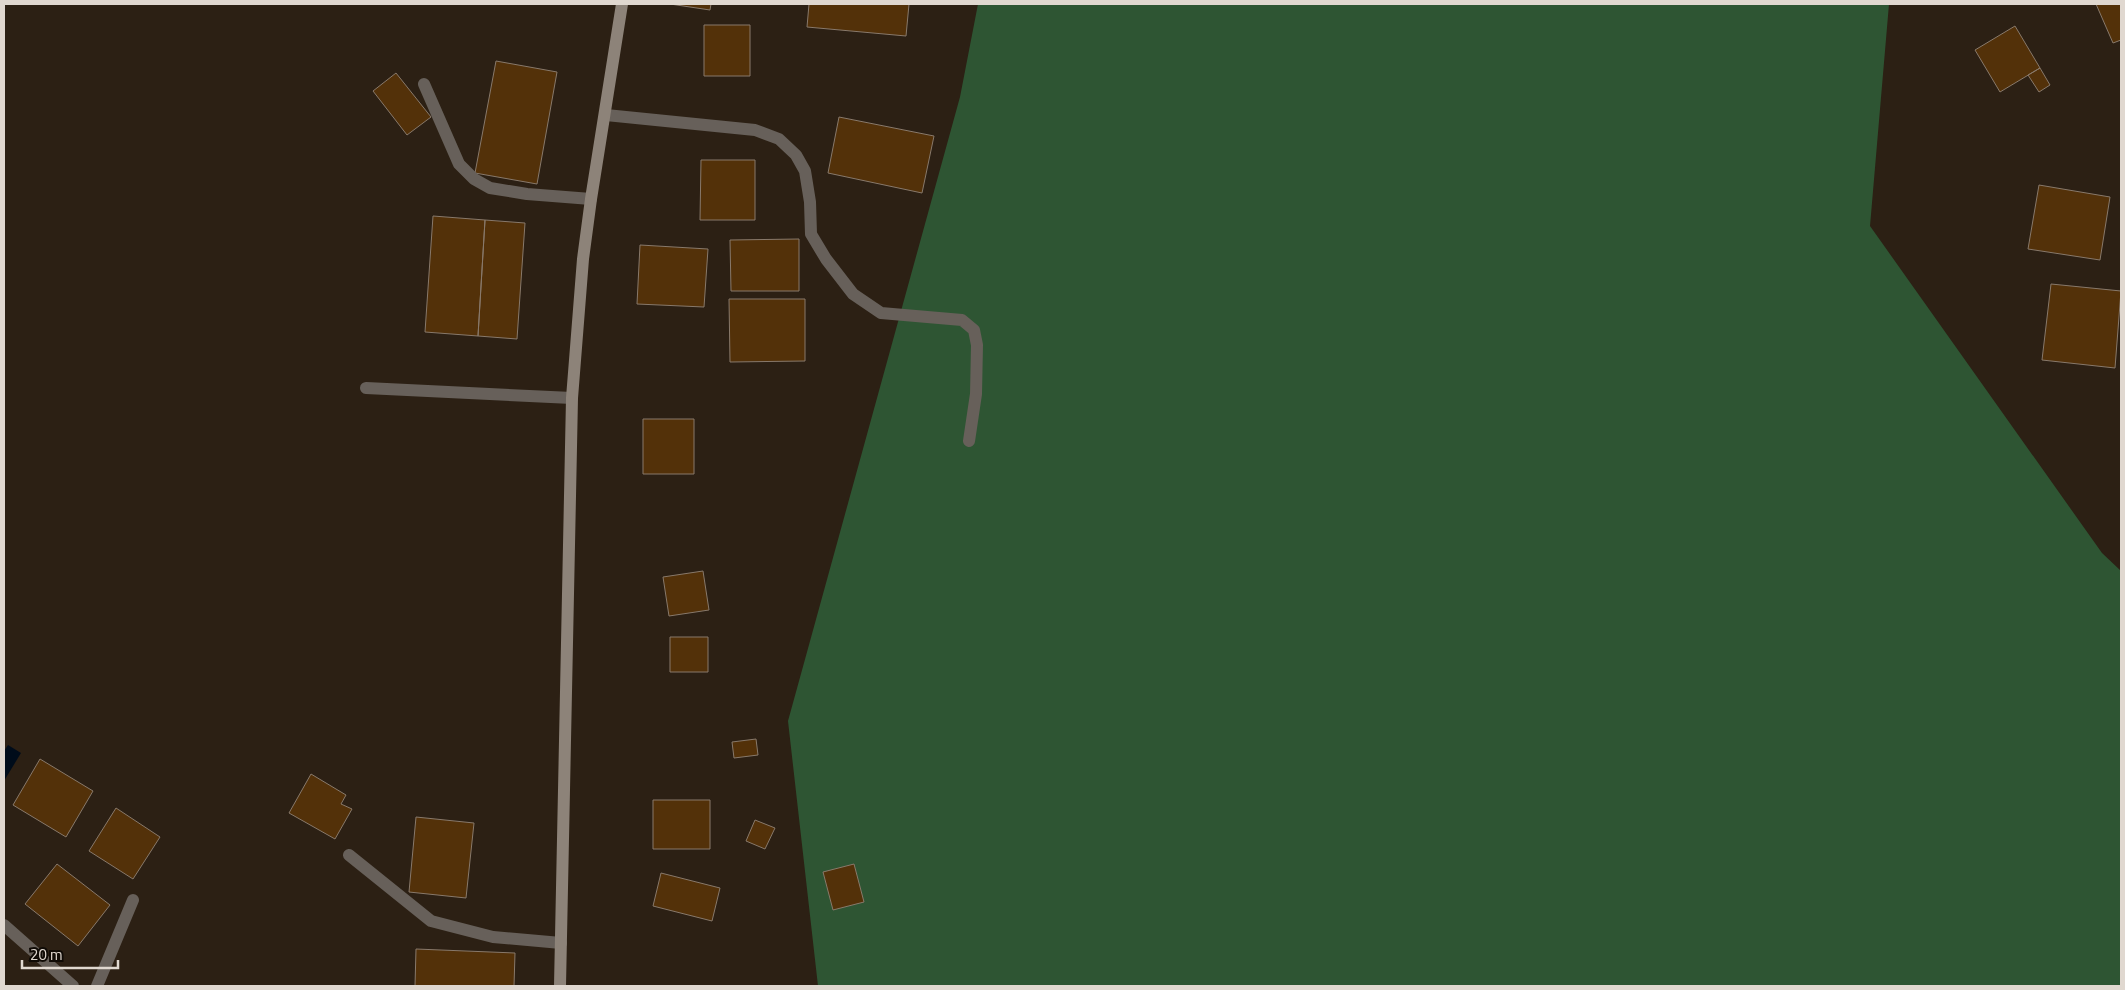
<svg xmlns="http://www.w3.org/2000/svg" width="2125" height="990" font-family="'Titillium Web',sans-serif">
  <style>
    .forest { fill: #2e5533 }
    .water { fill: #000c1a }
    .building { fill: #533109; stroke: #88796b }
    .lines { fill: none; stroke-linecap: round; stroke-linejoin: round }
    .service { stroke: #67605a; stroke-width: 12 }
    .minor { stroke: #67605a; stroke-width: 12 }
    .secondary { stroke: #8d8379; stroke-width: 12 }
  </style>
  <rect width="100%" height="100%" fill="#2c2014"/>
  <path class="forest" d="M978,4H1889L1870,226L2102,553L2121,571V986H818L788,721L960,97Z"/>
  <path class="water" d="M8,745L21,753L4,781V751Z"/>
  <path class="building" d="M670,4H711L710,10Z
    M809,4H909L906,36L807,27Z
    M2096,4H2121V40L2113,43Z
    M704,25H750V76H704Z
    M2015,26L2040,68L2000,92L1975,50Z
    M496,61L557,72L537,184L475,173Z
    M2040,68L2050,85L2039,92L2028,75Z
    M396,73L431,117L407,135L373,91Z
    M839,117L934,136L922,193L828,173Z
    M701,160H755V220H700Z
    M2039,185L2110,197L2100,260L2028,249Z
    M433,216L485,220L478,336L425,332Z
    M485,220L525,223L517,339L478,336Z
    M799,239V291H731L730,240Z
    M640,245L708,249L704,307L637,304Z
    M2051,284L2121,291L2115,368L2042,360Z
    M729,299H805V361L730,362Z
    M643,419H694V474H643Z
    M703,571L709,610L669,616L663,577Z
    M670,637H708V672H670Z
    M756,739L758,755L734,758L732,742Z
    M40,759L93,791L66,837L13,805Z
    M311,774L346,795L341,804L352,809L335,839L289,813Z
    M653,800H710V849H653Z
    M116,808L160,837L133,879L89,851Z
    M416,817L474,823L466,898L409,892Z
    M755,820L775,828L765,849L746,841Z
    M57,864L110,905L78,946L25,904Z
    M854,864L864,902L833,910L823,872Z
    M661,873L720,888L712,921L653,906Z
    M416,949L515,953L514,986H415Z"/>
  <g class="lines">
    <path class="service" d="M424,84L459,164L474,179L490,188L527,194L591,199
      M366,388L572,398"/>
    <path class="minor" d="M606,115L755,130L779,139L796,155L805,171L810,202L811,234L826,259L853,294L881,313L962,320L974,330L977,345L976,394L969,441
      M349,855L431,921L493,937L561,943
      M4,925L73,986
      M97,986L133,900"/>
    <path class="secondary" d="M560,986L572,398L583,259L591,199L622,4"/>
  </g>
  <rect width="2125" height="990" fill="none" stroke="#e0d8d0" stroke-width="10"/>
  <path d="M22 960v8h96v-8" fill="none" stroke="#e0d8d0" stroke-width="2.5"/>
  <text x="30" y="960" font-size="15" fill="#e0d8d0" stroke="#100b06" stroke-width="4" paint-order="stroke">20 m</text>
</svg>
